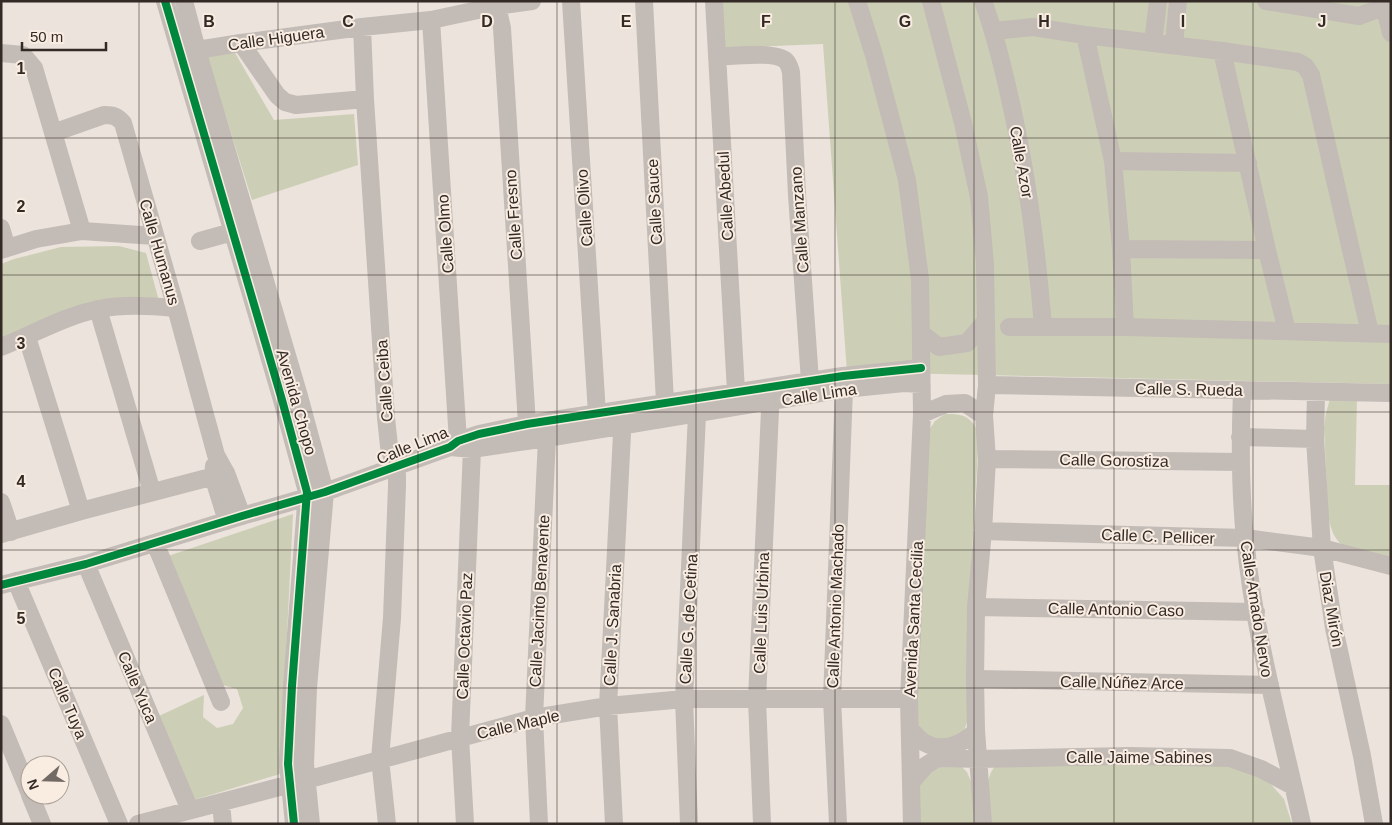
<svg xmlns="http://www.w3.org/2000/svg" width="1392" height="825" font-family="Helvetica,sans-serif">
  <style>
    .green { fill: #cccfb6 }
    .lines { fill: none; stroke-linecap: round; stroke-linejoin: round }
    .minor { stroke: #c3bbb6; stroke-width: 18 }
    .cycleway-casing { stroke: #f9ede2; stroke-width: 11 }
    .cycleway { stroke: #00873e; stroke-width: 8 }
    .grid { fill: none; stroke: #332925; stroke-width: 1; stroke-opacity: 0.55 }
    .labels { text-anchor: middle; stroke-width: 4; stroke-linejoin: round; paint-order: stroke }
    .street-label { font-size: 16px; fill: #332925; stroke: #f9ede2 }
    .grid-label { font-size: 16px; text-anchor: middle; font-weight: bold; fill: #332925; stroke: #f9ede2; stroke-width: 4; stroke-linejoin: round; paint-order: stroke }
  </style>
  <rect width="100%" height="100%" fill="#ebe3dc"/>
  <path class="green" d="M721,1H1391V384L847,372L823,44L725,48Z
    M235,53L274,120L354,114L358,165L252,200L207,57Z
    M119,246L146,253L159,301L1,341V264L14,259L61,247Z
    M1357,398L1355,485H1391V558L1342,545C1332,537 1330,525 1328,513L1324,428L1326,413L1330,399Z
    M945,414C964,414 971,416 979,434L969,603V716L964,731L950,740L935,743L922,734L917,722L916,640L929,430L935,421Z
    M293,514L280,774L194,800L159,716L204,695L203,717L217,728L233,724L243,708L237,689L223,685L168,556Z
    M1007,759L1231,765L1268,781L1284,799L1292,824H991C989,806 982,780 996,765C999,763 1004,761 1007,759Z
    M958,763L967,772L972,784L975,824H920L917,792L924,771Z"/>
  <g class="lines">
    <path class="minor" d="M165,1L282,400L307,492L292,686L288,764L294,824
      M184,1L197,50L299,396L325,492L308,688L305,764L311,824
      M494,1L497,6L502,28L527,424
      M571,1L597,414
      M644,1L665,402
      M714,1L736,391
      M857,1L874,55L907,180L920,279L922,414L909,699L912,824
      M931,1L963,123L979,197L985,264L987,385L984,416L987,459L983,531L976,607L975,679L976,731L983,824
      M983,1C996,36 1004,71 1012,108C1028,180 1037,253 1043,326
      M1266,1L1359,16L1381,8L1391,9
      M1385,9L1391,33
      M431,20L458,441L460,448
      M362,27L365,99L386,418L389,446L397,475V486L392,618L380,759L387,824
      M994,31L1033,27L1085,35L1222,51L1298,62L1305,66L1311,75L1370,333
      M1085,35L1113,161L1121,249L1125,327
      M241,43L277,95L285,102L296,105L365,99
      M1153,43L1158,1
      M1174,45L1178,1
      M197,50L241,43L362,27L431,20L497,6L532,1
      M1222,51L1267,250L1287,331
      M1,53L23,55L34,68L82,231
      M717,57C731,56 777,51 786,61C789,64 790,69 791,72L797,195L810,381
      M53,133L104,115C113,115 117,116 123,123L176,308L216,455L226,473L242,516
      M1113,161L1248,163
      M1,228L7,248
      M200,241L243,229
      M1121,249L1267,250
      M1,250L36,239L82,231L155,236
      M98,309L152,492
      M1009,327H1125L1391,334
      M921,333L939,347L967,343L986,321
      M27,337L81,511
      M1,347C34,334 64,316 99,309C124,304 151,306 176,308
      M987,385L1391,393
      M1242,390C1240,440 1240,489 1245,538C1254,635 1281,729 1302,824
      M1316,392L1315,439L1322,548L1334,628L1362,756L1374,824
      M922,414L946,404L965,403L984,416
      M1240,437L1315,439
      M451,447L472,449L547,438L844,389L904,383L921,384
      M987,459L1241,462
      M214,466L213,476L227,521
      M1,502L11,532
      M983,531L1245,538L1322,548L1391,566
      M1,534L81,511L226,473
      M155,543L221,702
      M86,564L190,810
      M16,581L119,824
      M1,585L86,564L242,516L325,492L450,447L458,441L479,434L527,424L810,381L843,376L921,368
      M976,607L1256,612
      M975,679L1270,685
      M1,724L30,794
      M910,729C915,734 919,740 925,743C943,753 963,744 976,731
      M912,781L925,766L936,759L944,758L978,759L1129,756L1230,758L1261,769L1293,786
      M30,795L42,824
      M221,803L223,824
      M138,824L306,780L534,718L608,706L684,699H909
      M465,824L460,737L472,449
      M539,824L534,718L547,438
      M614,824L608,706L622,434L621,415
      M689,824L684,699L697,414
      M762,824L757,699L770,410L769,402
      M838,824L832,699L844,389"/>
    <g class="cycleway-casing">
      <path id="cycleway" d="M165,1L282,400L307,492L292,686L288,764L294,824
        M1,585L86,564L242,516L325,492L450,447L458,441L479,434L527,424L810,381L843,376L921,368"/>
    </g>
    <use href="#cycleway" class="cycleway"/>
  </g>
  <path class="grid" d="M139,1V824M278,1V824M418,1V824M557,1V824M696,1V824M835,1V824M974,1V824M1114,1V824M1253,1V824M1,138H1391M1,275H1391M1,412H1391M1,550H1391M1,688H1391"/>
  <g class="labels">
    <g class="street-label">
      <text transform="translate(276 38) rotate(-8)" y="6">Calle Higuera</text>
      <text transform="translate(1022 162) rotate(80)" y="6">Calle Azor</text>
      <text transform="translate(725 196) rotate(-93)" y="6">Calle Abedul</text>
      <text transform="translate(654 202) rotate(-93)" y="6">Calle Sauce</text>
      <text transform="translate(584 208) rotate(-94)" y="6">Calle Olivo</text>
      <text transform="translate(513 215) rotate(-94)" y="6">Calle Fresno</text>
      <text transform="translate(799 220) rotate(-94)" y="6">Calle Manzano</text>
      <text transform="translate(445 234) rotate(-94)" y="6">Calle Olmo</text>
      <text transform="translate(160 252) rotate(74)" y="6">Calle Humanus</text>
      <text transform="translate(384 381) rotate(-94)" y="6">Calle Ceiba</text>
      <text transform="translate(1189 389) rotate(1)" y="6">Calle S. Rueda</text>
      <text transform="translate(819 394) rotate(-9)" y="6">Calle Lima</text>
      <text transform="translate(297 402) rotate(74)" y="6">Avenida Chopo</text>
      <text transform="translate(412 445) rotate(-22)" y="6">Calle Lima</text>
      <text transform="translate(1114 460) rotate(1)" y="6">Calle Gorostiza</text>
      <text transform="translate(1158 536) rotate(2)" y="6">Calle C. Pellicer</text>
      <text transform="translate(539 601) rotate(-87)" y="6">Calle Jacinto Benavente</text>
      <text transform="translate(835 606) rotate(-88)" y="6">Calle Antonio Machado</text>
      <text transform="translate(1116 609) rotate(1)" y="6">Calle Antonio Caso</text>
      <text transform="translate(1257 609) rotate(81)" y="6">Calle Amado Nervo</text>
      <text transform="translate(1332 609) rotate(80)" y="6">Diaz Mirón</text>
      <text transform="translate(761 613) rotate(-88)" y="6">Calle Luis Urbina</text>
      <text transform="translate(688 619) rotate(-87)" y="6">Calle G. de Cetina</text>
      <text transform="translate(913 619) rotate(-87)" y="6">Avenida Santa Cecilia</text>
      <text transform="translate(612 625) rotate(-87)" y="6">Calle J. Sanabria</text>
      <text transform="translate(464 636) rotate(-88)" y="6">Calle Octavio Paz</text>
      <text transform="translate(1122 682) rotate(1)" y="6">Calle Núñez Arce</text>
      <text transform="translate(138 687) rotate(67)" y="6">Calle Yuca</text>
      <text transform="translate(68 703) rotate(67)" y="6">Calle Tuya</text>
      <text transform="translate(518 724) rotate(-13)" y="6">Calle Maple</text>
      <text x="1139" y="763">Calle Jaime Sabines</text>
    </g>
  </g>
  <g class="grid-label">
    <text x="209" y="27">B</text>
    <text x="348" y="27">C</text>
    <text x="487" y="27">D</text>
    <text x="626" y="27">E</text>
    <text x="766" y="27">F</text>
    <text x="905" y="27">G</text>
    <text x="1044" y="27">H</text>
    <text x="1183" y="27">I</text>
    <text x="1322" y="27">J</text>
    <text x="21" y="74">1</text>
    <text x="21" y="212">2</text>
    <text x="21" y="349">3</text>
    <text x="21" y="487">4</text>
    <text x="21" y="624">5</text>
  </g>
  <rect width="1392" height="825" fill="none" stroke="#332925" stroke-width="5"/>
  <g transform="translate(45 780) rotate(250)"><circle r="24" fill="#f9ede2" stroke="#aa9f96"/>
  <path d="M0-4L9 19L0 12L-9 19Z" fill="#736a65"/>
  <text y="-8" font-size="14" font-weight="bold" text-anchor="middle" fill="#332925">N</text>
  </g>
  <path d="M22 42v8h84v-8" fill="none" stroke="#332925" stroke-width="2.5"/>
  <text x="30" y="42" font-size="15" fill="#332925" stroke="#f9ede2" stroke-width="4" paint-order="stroke">50 m</text>
</svg>
